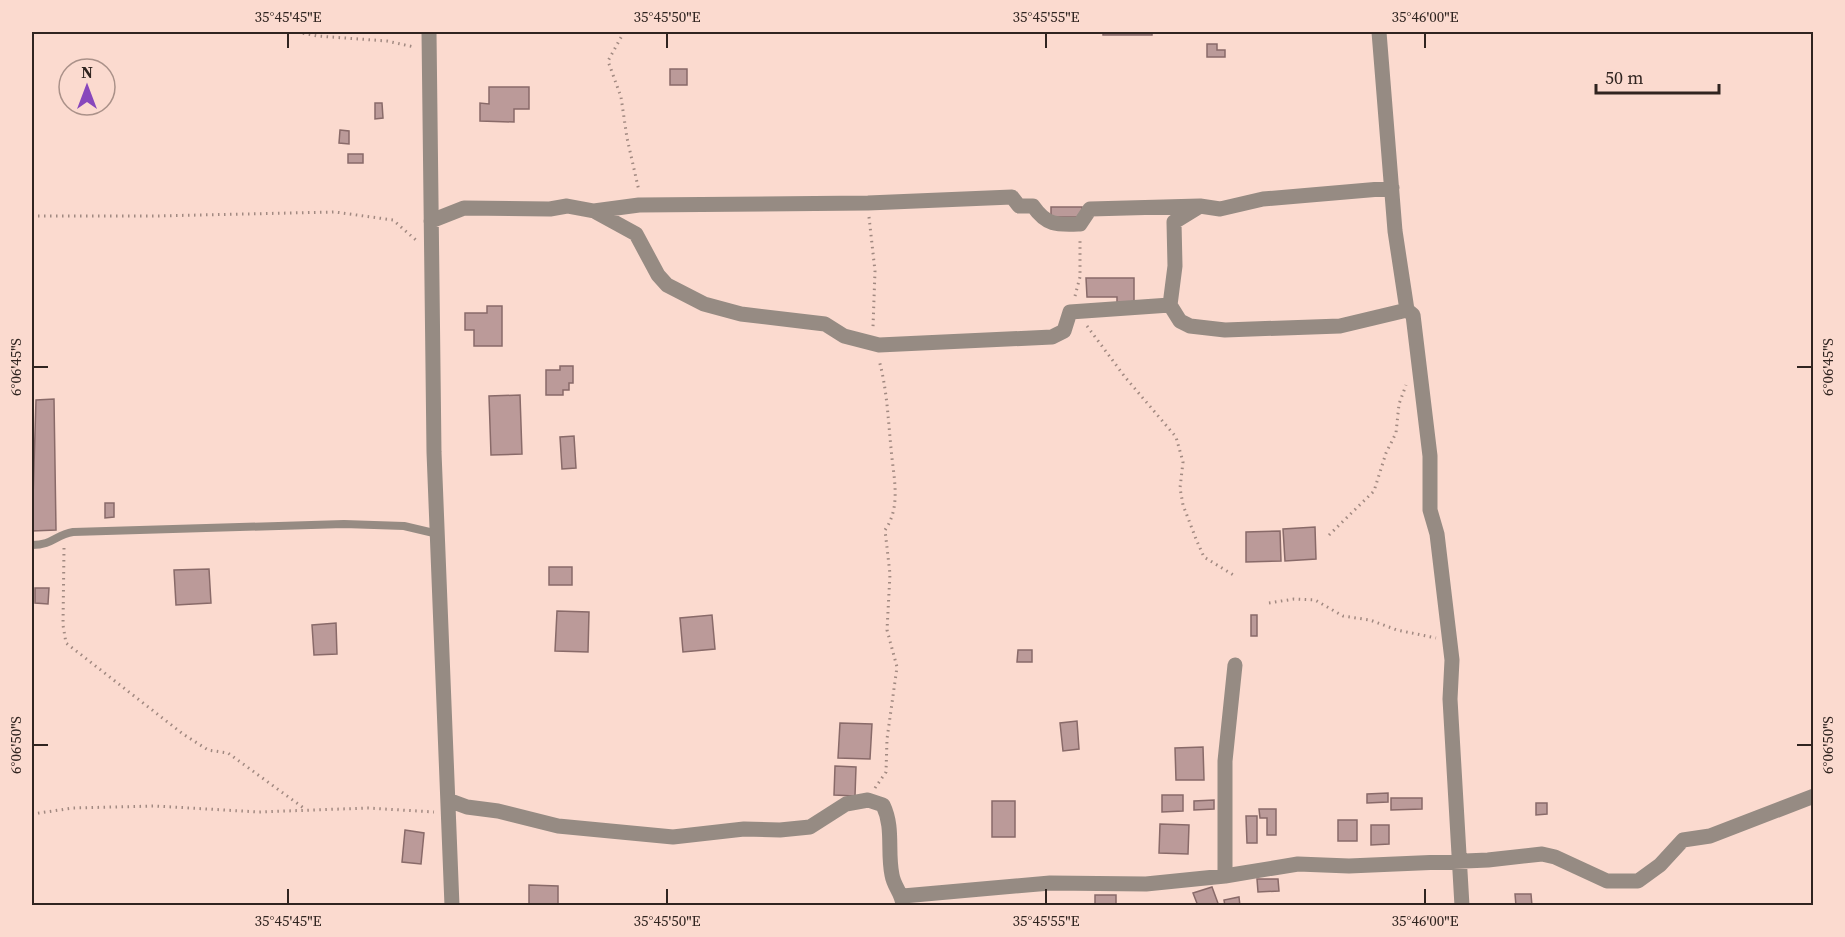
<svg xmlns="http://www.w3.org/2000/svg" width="1845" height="937" font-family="'Source Serif 4',serif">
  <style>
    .building { fill: #bb9a99; stroke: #896a69; stroke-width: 1.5 }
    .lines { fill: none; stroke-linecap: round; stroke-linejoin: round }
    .path { stroke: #a18981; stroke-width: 3; stroke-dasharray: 1.5 4.5; stroke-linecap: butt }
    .service { stroke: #968b83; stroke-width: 8 }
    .minor { stroke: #968b83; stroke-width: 15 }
    .ticks { fill: none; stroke: #302420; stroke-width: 2 }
    .neatline { fill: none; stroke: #302420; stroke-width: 2 }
    .ticks-label { font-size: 15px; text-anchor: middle; fill: #302420 }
  </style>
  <rect width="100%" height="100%" fill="#fbdacf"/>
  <path class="building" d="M1103,32H1152V35H1103Z
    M1207,44H1217V50H1225V57H1207Z
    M670,69H687V85H670Z
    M489,87H529V109H514V122L480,121V103L489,104Z
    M375,103H382L383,118L375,119Z
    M340,130L349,131V144L339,143Z
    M348,154H363V163H348Z
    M1051,207H1082V217H1051Z
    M1086,278H1134V302H1117V297H1087Z
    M487,306H502V346H474V330H465V313H487Z
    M560,366H573V383H569V390H563V395H546V370H560Z
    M520,395L522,454L491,455L489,396Z
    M54,399L56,530L32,531L36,400Z
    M574,436L576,468L562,469L560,437Z
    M105,503H114V517L105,518Z
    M1315,527L1316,559L1285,561L1283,529Z
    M1280,531L1281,561L1246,562V532Z
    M549,567H572V585H549Z
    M209,569L211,603L176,605L174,570Z
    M35,588H49L48,604L35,603Z
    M557,611L589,612L588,652L555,651Z
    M712,615L715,649L683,652L680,618Z
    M1251,615H1257V636H1251Z
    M336,623L337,654L314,655L312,625Z
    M1018,650H1032V662H1017Z
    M1077,721L1079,749L1063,751L1060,723Z
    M840,723L872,724L870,759L838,758Z
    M1203,747L1204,780H1176L1175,748Z
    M835,766L856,767L855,796L834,795Z
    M1388,793V802L1367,803V794Z
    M1162,795H1183V811L1162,812Z
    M1391,798H1422V809L1391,810Z
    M1214,800V809L1194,810V801Z
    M992,801H1015V837H992Z
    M1536,803H1547V814L1536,815Z
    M1259,809H1276V835H1267V818H1260Z
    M1246,816H1257V843H1247Z
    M1338,820H1357V841H1338Z
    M1160,824L1189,825L1188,854L1159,853Z
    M1371,825H1389V844L1371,845Z
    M405,830L424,833L421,864L402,862Z
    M1257,879H1278L1279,891L1258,892Z
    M529,885L558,886V906H529Z
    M1212,887L1219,906H1198L1193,893Z
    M1515,894H1531L1532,906H1516Z
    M1095,895H1116V906H1095Z
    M1239,897L1240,906H1225L1224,900Z"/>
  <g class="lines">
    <path class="path" d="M297,32L317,36L387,41L414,47
      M624,32L608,61L621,97L627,138L639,191
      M32,216H155L335,212L393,220L417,241
      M869,217L875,271L873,327
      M1075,296L1080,277V238
      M1087,326L1125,377L1176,437L1183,462L1180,488L1183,505L1196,539L1204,557L1235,576
      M1329,535L1374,491L1386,453L1396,433L1399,404L1406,385
      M64,548L63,625L66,643L183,734L208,750L228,753L305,809
      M1269,603L1294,599L1315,600L1343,616L1370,620L1397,630L1436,638
      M875,788L886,772L887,739L897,667L887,630L890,574L885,530C902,506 893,475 891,448C888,418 887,389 879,360
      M32,814L73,808L155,806L259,812L368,808L434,812"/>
    <path class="service" d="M32,545C53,545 55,535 73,532L344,524L404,526L438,534"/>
    <path class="minor" d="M429,32L434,452L452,906
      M1379,32L1395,231L1407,310L1413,315L1430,456V510L1437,534L1452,660L1450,699L1462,906
      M594,211L636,234L658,275L667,285L704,304L741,314L825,324L844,336L879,345L1052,337L1064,331L1070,312L1170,305L1180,321L1190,326L1225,330L1340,326L1407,310
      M431,221L464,208L550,209L567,206L594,211L639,205L868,203L1012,197L1019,206H1033C1047,226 1057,225 1080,224L1090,209L1200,206
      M1170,305L1175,266L1174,222L1200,206L1220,209L1263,199L1392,188
      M448,800L467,807L498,811L558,826L673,837L744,829L780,830L810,827L846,804L868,800L883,805C894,828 887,851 892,875C894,887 902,893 903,905
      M1225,876V761L1235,665
      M903,896L1050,883L1146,884L1225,876L1298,864L1349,866L1488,860L1542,854L1555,857L1607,881H1638L1660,865L1683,840L1710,836L1814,796"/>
  </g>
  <path class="ticks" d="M288,33V48M667,33V48M1046,33V48M1425,33V48M33,367H48M1797,367H1812M33,745H48M1797,745H1812M288,889V904M667,889V904M1046,889V904M1425,889V904"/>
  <rect width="1845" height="937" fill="none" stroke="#fbdacf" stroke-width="66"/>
  <g transform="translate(87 87)"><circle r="28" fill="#fbdacf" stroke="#aa9189" stroke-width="1.5"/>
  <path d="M0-4.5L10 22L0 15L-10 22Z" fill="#8747bc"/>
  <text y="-9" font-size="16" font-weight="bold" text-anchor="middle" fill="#302420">N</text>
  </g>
  <path d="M1596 84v9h123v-9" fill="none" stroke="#302420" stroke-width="3"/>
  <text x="1605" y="84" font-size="18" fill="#302420" stroke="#fbdacf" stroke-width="4.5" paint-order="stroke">50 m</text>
  <rect x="33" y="33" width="1779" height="871" class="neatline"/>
  <g class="ticks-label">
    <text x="288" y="22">35°45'45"E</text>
    <text x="667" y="22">35°45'50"E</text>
    <text x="1046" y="22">35°45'55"E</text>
    <text x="1425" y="22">35°46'00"E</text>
    <text transform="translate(16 367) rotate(-90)" y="5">6°06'45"S</text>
    <text transform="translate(1828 367) rotate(-90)" y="5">6°06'45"S</text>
    <text transform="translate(16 745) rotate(-90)" y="5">6°06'50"S</text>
    <text transform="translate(1828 745) rotate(-90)" y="5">6°06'50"S</text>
    <text x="288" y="926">35°45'45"E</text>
    <text x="667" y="926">35°45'50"E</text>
    <text x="1046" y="926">35°45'55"E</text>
    <text x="1425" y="926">35°46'00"E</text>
  </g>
</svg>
